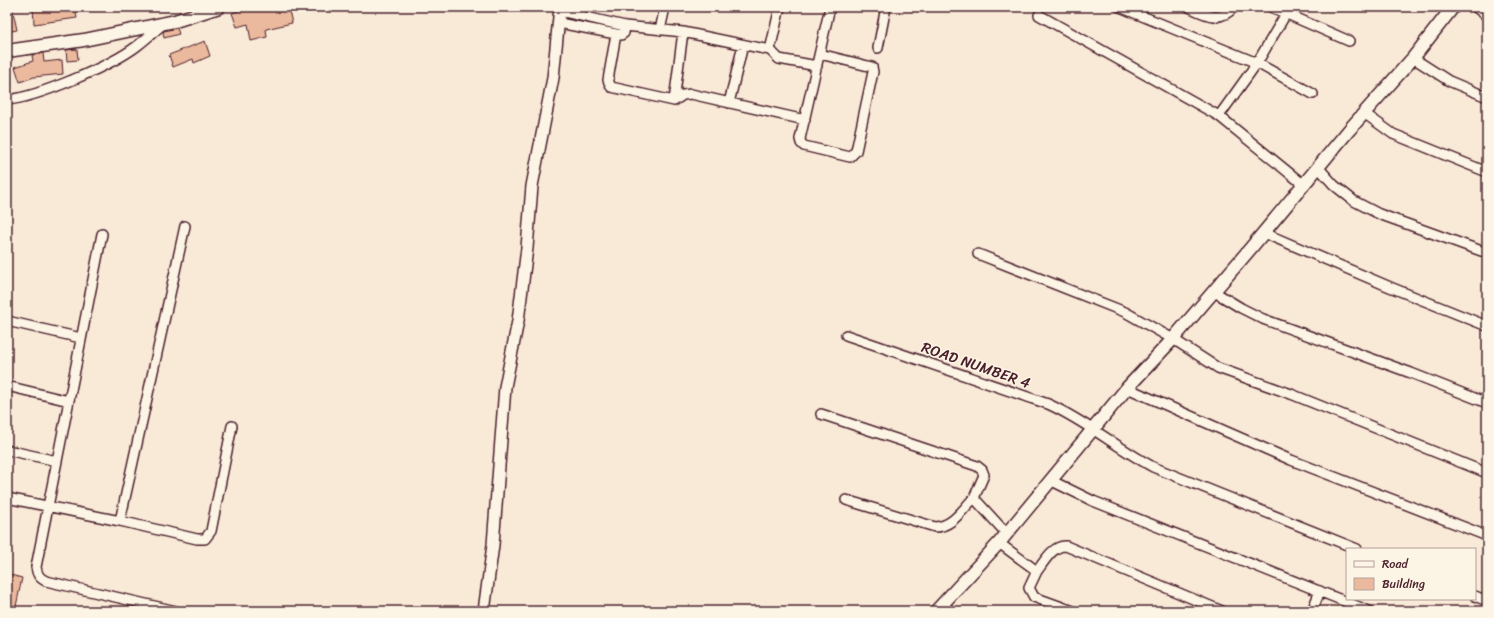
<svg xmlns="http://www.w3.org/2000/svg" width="1494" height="618" font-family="Sriracha,sans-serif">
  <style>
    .building { fill: #ebb99d; stroke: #4a1f2b }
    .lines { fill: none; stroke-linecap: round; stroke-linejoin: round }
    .minor-casing { stroke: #4a1f2b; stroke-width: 12 }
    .tertiary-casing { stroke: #4a1f2b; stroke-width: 14 }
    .secondary-casing { stroke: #4a1f2b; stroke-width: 15 }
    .minor { stroke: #fcf5e5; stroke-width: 9 }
    .tertiary { stroke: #fcf5e5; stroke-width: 11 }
    .secondary { stroke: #fcf5e5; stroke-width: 12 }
    .labels { text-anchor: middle; stroke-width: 3; stroke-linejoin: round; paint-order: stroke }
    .street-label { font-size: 15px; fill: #4a1f2b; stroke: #fcf5e5 }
  </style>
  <rect width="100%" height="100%" fill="#f9e9d7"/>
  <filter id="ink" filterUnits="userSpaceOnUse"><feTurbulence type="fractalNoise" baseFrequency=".025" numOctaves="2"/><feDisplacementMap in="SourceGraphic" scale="8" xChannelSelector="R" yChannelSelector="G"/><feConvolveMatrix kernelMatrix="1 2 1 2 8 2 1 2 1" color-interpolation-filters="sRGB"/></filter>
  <g filter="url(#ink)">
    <path class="building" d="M7,7H12L17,30L7,32Z
      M33,7H75L77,18L34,24Z
      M244,7H288L292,23L266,29L267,37L251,41L248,24L237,27L232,13L244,9Z
      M177,28L179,34L164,38L163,32L164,31Z
      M205,41L210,56L194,63L193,59L173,67L169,55Z
      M77,49L78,60L67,61L66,50Z
      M43,53L44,62L62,60L63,74L34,77L20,82L15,67L33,61L32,55Z
      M7,574L22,578L15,611H7Z"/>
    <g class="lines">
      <g class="minor-casing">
        <path id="minor" d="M1120,7L1257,63L1313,94
          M1189,7C1206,15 1220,23 1234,7
          M1271,7L1349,41
          M1475,7L1487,16
          M1039,15L1219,116L1304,185
          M559,23L621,35L624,33L625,26L560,11
          M625,26L683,32L770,50L779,59L817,66
          M660,30L665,7
          M616,34L608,80L611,87L674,101L683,95L691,94L805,120
          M878,48L886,7
          M770,50L780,7
          M820,54L872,67L873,72L856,151L850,157L804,146L801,143L800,139L830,7
          M1413,58L1449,81L1487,97
          M7,100C39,97 112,65 137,46C146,39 155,31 163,24
          M674,101L683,32
          M729,103L743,45
          M1364,113L1393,134L1487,172
          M1219,116L1257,63L1290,7
          M1318,167L1334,185L1354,201L1379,214L1487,253
          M1264,233L1390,287L1487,326
          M102,234L36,567C37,574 39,578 46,581L176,611
          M978,254L1125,312L1173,339L1218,368L1291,394L1487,473
          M1213,291L1241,308L1263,319L1411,373L1487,403
          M7,321L81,338
          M846,335L1048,404C1086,421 1117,448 1153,467L1357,549
          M7,386L69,401
          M1127,388L1291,460L1487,536
          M821,414L977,466L982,470L984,475L974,498L1006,533
          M7,450L57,461
          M1050,480L1093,501L1369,611
          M7,498L120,521L197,539H205L211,531L232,426
          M846,500L935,527C952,527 962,510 974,498
          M120,521L185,226
          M999,543L1037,571L1029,588L1034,597L1073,611
          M1037,571C1044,562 1053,545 1066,546L1222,611
          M1475,596L1487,601
          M942,604L951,611
          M1312,611L1320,591"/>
      </g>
      <g class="tertiary-casing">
        <path id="tertiary" d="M484,611L493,545L505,387L518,321L527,248L532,186L553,78L560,7"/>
      </g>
      <g class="secondary-casing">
        <path id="secondary" d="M7,51L84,40L175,21L219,7
          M936,611L999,543L1127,388L1173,339L1250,249L1349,130L1413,58L1453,7"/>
      </g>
      <use href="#minor" class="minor"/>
      <use href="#tertiary" class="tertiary"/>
      <use href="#secondary" class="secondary"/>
    </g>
  </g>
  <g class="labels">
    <g class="street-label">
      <text transform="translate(976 365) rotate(19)" y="5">ROAD NUMBER 4</text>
    </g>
  </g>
  <rect width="1494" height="618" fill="none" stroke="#fcf5e5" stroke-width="24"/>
  <rect x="12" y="12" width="1470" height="594" fill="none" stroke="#4a1f2b" stroke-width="1.5" filter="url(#ink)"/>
  <rect x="1346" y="548" width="130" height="52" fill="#fcf5e5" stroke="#b59f9b"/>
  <rect x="1354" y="561" width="20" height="6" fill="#fcf5e5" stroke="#b59f9b"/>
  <text x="1382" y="568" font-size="12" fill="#4a1f2b">Road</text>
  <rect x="1354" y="578" width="20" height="12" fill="#ebb99d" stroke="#b59f9b"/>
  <text x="1382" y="588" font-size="12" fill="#4a1f2b">Building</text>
</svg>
